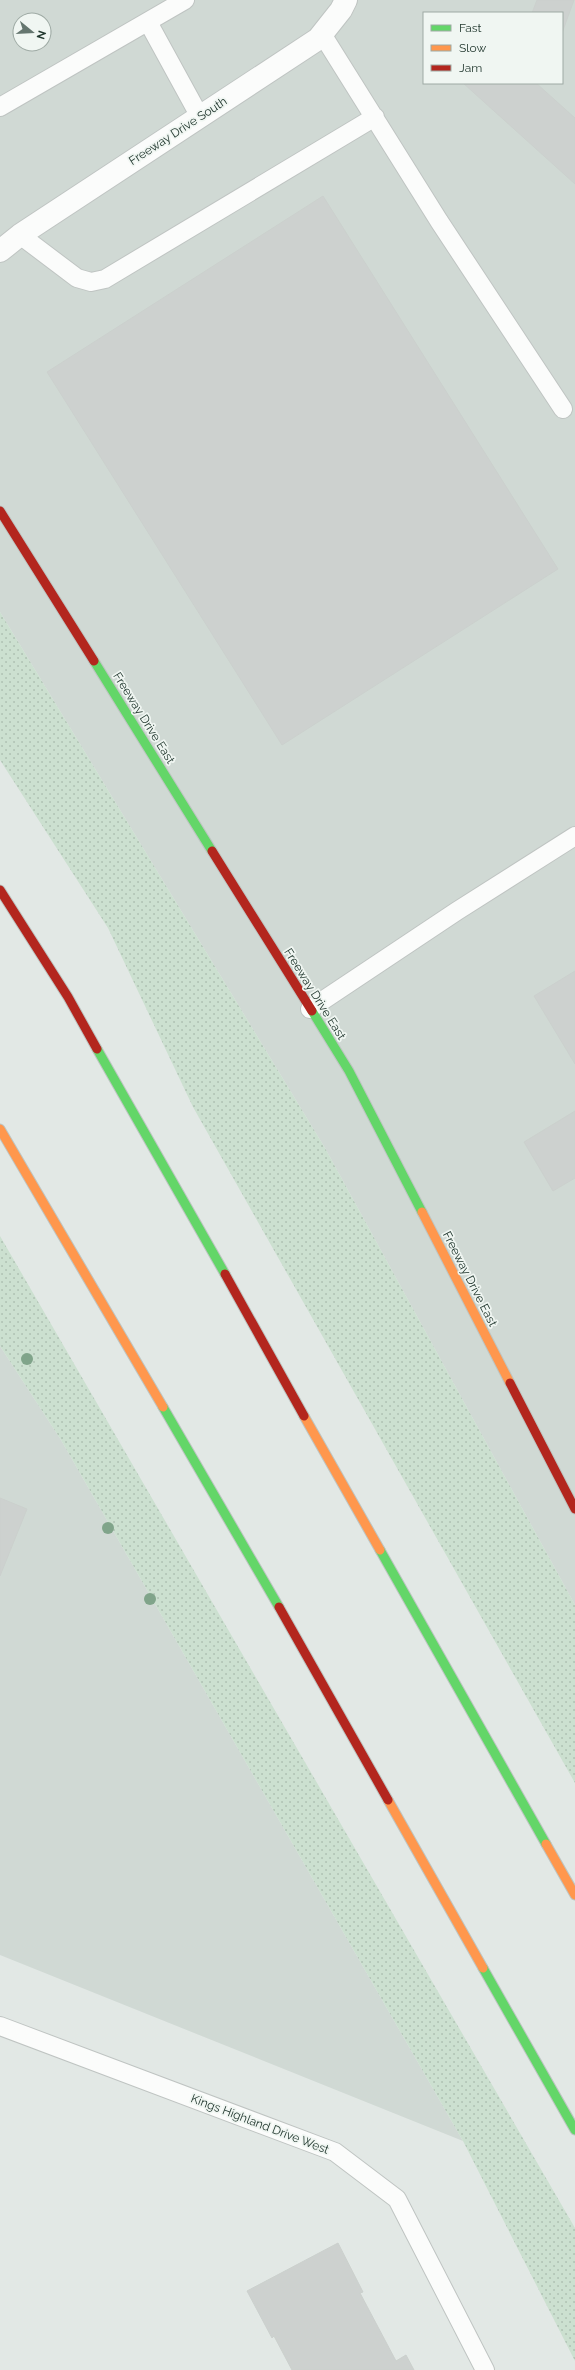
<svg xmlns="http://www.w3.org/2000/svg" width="575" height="2370" font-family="Raleway,sans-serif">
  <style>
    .built { fill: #d0d9d4; fill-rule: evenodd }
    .green { fill: url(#green-dots) }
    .building { fill: #cdd1cf; stroke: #cbd0cd }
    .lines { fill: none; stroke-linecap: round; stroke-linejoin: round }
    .lane-casing { stroke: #bfc4c2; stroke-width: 20 }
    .street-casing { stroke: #bfc4c2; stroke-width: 24 }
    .fast-casing { stroke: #bec5c2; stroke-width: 11 }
    .slow-casing { stroke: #bec5c2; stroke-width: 11 }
    .jam-casing { stroke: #bec5c2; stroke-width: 11 }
    .lane { stroke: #fbfcfb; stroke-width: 18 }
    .street { stroke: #fbfcfb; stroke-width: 22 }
    .fast { stroke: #63d668; stroke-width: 9 }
    .slow { stroke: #ff974d; stroke-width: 9 }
    .jam { stroke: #b3261e; stroke-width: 9 }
    .tree { fill: #80a48a }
    .labels { text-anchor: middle; stroke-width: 3.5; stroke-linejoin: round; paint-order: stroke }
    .street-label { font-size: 12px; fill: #22382f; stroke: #f0f6f2 }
  </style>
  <defs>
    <pattern id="green-dots" width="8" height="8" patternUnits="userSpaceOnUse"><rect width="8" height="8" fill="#cce0d0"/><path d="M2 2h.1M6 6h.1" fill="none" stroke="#afc1b3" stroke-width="1.8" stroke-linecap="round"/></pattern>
  </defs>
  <rect width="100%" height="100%" fill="#e2e8e5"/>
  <path class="built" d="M0,0H575V1605L325,1148L0,612ZM424,13H562V83H424ZM20,20H44V44H20Z
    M0,1346L61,1440L463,2141L0,1955Z"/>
  <path class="green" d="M0,612L325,1148L575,1605V1783L193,1107L108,928L0,760Z
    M0,1236L575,2228V2361L463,2141L61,1440L0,1346Z"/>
  <path class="building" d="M537,0H574L562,33V13H532Z
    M463,83H536L575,118V184Z
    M323,196L558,569L282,745L47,372Z
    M575,971V1064L534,996Z
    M575,1111V1178L553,1191L524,1142Z
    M0,1498L27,1509L0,1576Z
    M338,2243L363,2292L360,2293L396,2361L406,2355L414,2370H292L274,2336L272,2338L247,2291Z"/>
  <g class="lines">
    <g class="lane-casing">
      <path id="lane" d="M148,22L200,117
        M322,34L439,221L563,409
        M0,107L185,0
        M20,235L77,278L91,282L105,279L375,117
        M310,1009L457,911L575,836
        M0,2026L335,2152L397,2199L485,2370"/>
    </g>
    <g class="street-casing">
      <path id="street" d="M0,251L20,235L318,39L341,10L346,0"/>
    </g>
    <g class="fast-casing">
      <path id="fast" d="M94,661L212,851
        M312,1011L349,1071L422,1212
        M97,1049L225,1274
        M163,1407L279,1607
        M380,1550L546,1844
        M483,1968L575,2130"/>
    </g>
    <g class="slow-casing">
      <path id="slow" d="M0,1129L163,1407
        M422,1212L510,1383
        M304,1416L380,1550
        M388,1800L483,1968
        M546,1844L575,1895"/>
    </g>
    <g class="jam-casing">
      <path id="jam" d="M0,511L94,661
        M212,851L312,1011
        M0,890L68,997L97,1049
        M225,1274L304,1416
        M510,1383L575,1509
        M279,1607L388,1800"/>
    </g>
    <use href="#lane" class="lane"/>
    <use href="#street" class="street"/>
    <use href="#fast" class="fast"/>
    <use href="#slow" class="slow"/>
    <use href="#jam" class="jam"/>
  </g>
  <g class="tree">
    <circle cx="27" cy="1359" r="6"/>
    <circle cx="108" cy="1528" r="6"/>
    <circle cx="150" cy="1599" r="6"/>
  </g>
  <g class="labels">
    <g class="street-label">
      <text transform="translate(178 131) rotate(-33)" y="4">Freeway Drive South</text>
      <text transform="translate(144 718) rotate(58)" y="4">Freeway Drive East</text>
      <text transform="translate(315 994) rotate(58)" y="4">Freeway Drive East</text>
      <text transform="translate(470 1279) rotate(63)" y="4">Freeway Drive East</text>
      <text transform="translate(260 2124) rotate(21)" y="4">Kings Highland Drive West</text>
    </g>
  </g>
  <rect x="423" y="12" width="140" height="72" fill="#f0f6f2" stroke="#9eaaa4"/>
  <rect x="431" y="25" width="20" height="6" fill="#63d668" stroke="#9eaaa4"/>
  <text x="459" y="32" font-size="12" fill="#22382f">Fast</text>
  <rect x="431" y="45" width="20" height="6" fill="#ff974d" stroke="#9eaaa4"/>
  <text x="459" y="52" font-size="12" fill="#22382f">Slow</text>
  <rect x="431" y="65" width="20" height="6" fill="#b3261e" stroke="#9eaaa4"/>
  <text x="459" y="72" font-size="12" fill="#22382f">Jam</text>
  <g transform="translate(32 32) rotate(108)"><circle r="19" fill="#f0f6f2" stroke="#9eaaa4"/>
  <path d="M0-3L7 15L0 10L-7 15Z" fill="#65766f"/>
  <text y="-6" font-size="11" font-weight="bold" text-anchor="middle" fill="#22382f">N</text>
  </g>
</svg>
